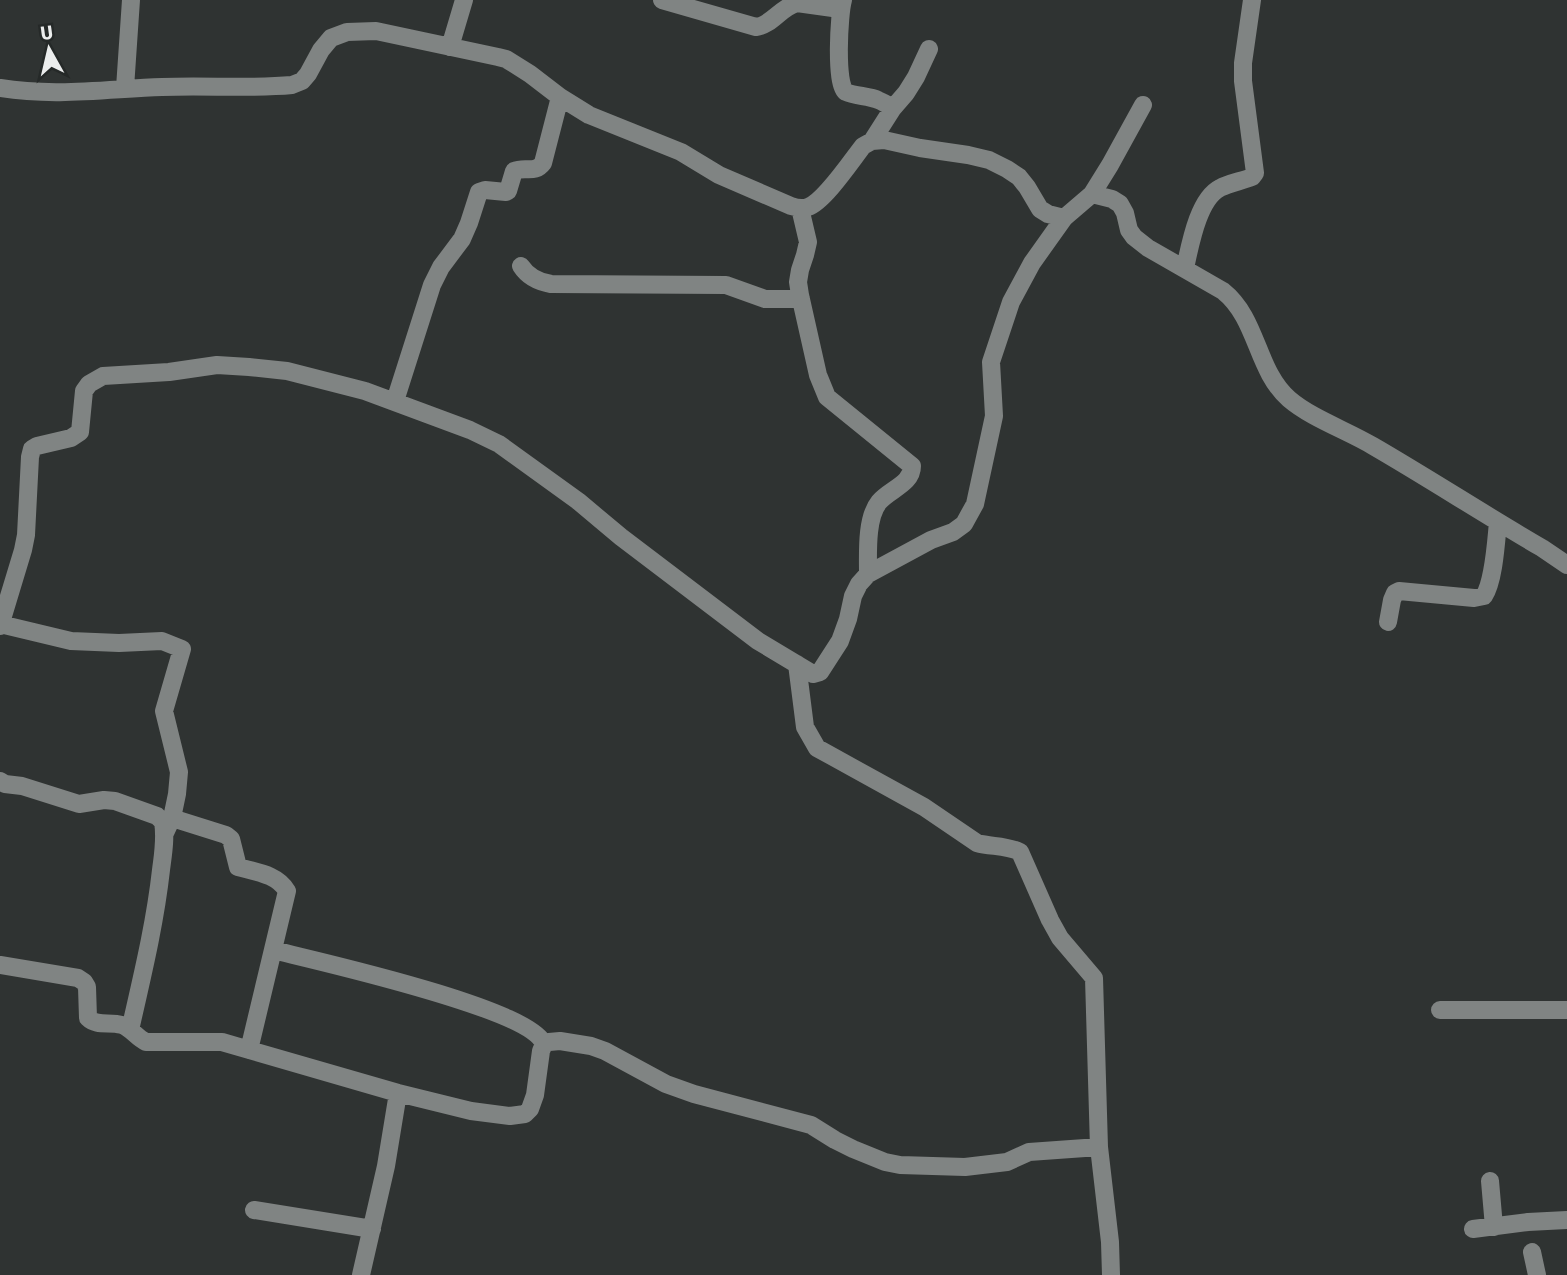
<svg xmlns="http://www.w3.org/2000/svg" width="1567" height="1275" font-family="'Fira Sans',sans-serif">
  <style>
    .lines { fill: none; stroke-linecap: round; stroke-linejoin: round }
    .minor { stroke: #808483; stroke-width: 18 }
  </style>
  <rect width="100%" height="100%" fill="#2f3332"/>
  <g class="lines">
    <path class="minor" d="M662,0L756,27C772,25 781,7 797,3L840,9
      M843,0C839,13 835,86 846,92C854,96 870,96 878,100C883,102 888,105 893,108
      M450,47L464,0
      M0,88C54,97 108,89 162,87C205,85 249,89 292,85L302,81L308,74L321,50L331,38L347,32L376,31L498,57L506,59L530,74L560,97L589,115L681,152L719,175L791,206C797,208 802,209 808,207C824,202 852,160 863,146L872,141L884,140L920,148L968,155L989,160L1007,169L1019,177L1027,187L1040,209L1048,214L1064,218
      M125,88L131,0
      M872,141L893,108L906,93L916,77L929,49
      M1092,194L1112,199L1120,204L1125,213L1129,230L1134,237L1148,248L1223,291C1258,319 1256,370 1289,399C1311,418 1348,431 1373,446C1430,479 1485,515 1542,548L1567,565
      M800,208L808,242L805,255L800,270L798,282L800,295L818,375L827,397L912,466C912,484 890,489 879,502C866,518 868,553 868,574
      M521,266C528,277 539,282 551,284L726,285L765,299H801
      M1185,268C1190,246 1198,199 1220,188C1229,183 1242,181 1252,177L1255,173L1243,81V63L1252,0
      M395,401L432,285L441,267L462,239L469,223L479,192L485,190L506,192L508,191L514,171C525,166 535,174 543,163L560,97
      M1388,622L1392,600L1395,593L1399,591L1474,598L1484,596C1494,581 1496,542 1498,522
      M0,624L71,641L119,643L162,641L182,649L164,711L179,772L177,794L172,818L165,833
      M0,626L23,550L26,535L30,457L32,449L37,446L71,438L80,432L84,391L89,384L103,376L169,372L217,365L249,367L287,371L365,391L470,430L499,444L578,501L621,537L758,641L813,674L820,672L840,641L848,619L853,596L859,584L868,574L931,540L953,532L964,524L975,504L994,416L991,362L1011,302L1032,263L1064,218L1092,194L1110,165L1143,105
      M797,664L805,727L817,748L924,807L977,843C991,847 1006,845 1020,852L1050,920L1060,938L1094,978L1099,1147L1110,1242L1111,1275
      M0,781L5,784L22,786L79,804L104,800L115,801L157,816L163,822C166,838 163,854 161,870C155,924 142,977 130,1030
      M172,818L226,835L231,839L238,867C256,872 277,874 287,891L249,1050
      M273,950C317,961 529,1008 544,1044
      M0,965L78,978L84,982L87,987L88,1018C97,1027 110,1021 122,1025C131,1028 137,1038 146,1042H222L398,1093L471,1111L510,1116L525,1114L530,1109L535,1095L541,1051L544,1044L549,1042L560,1041L591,1046L605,1051L666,1084L694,1094L811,1125L835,1140L853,1149L885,1162L900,1165L965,1167L1007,1162L1029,1152L1099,1147
      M1440,1010H1567
      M1490,1181L1494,1227
      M254,1210L372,1229
      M1473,1229L1528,1222L1567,1220
      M1532,1252L1537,1275
      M361,1275L386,1166L398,1093"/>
  </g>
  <g transform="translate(49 49) rotate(352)" stroke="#252928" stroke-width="5" paint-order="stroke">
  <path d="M0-5L12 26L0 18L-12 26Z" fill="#ebeded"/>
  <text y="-10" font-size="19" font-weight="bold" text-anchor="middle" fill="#ebeded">U</text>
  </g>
</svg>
